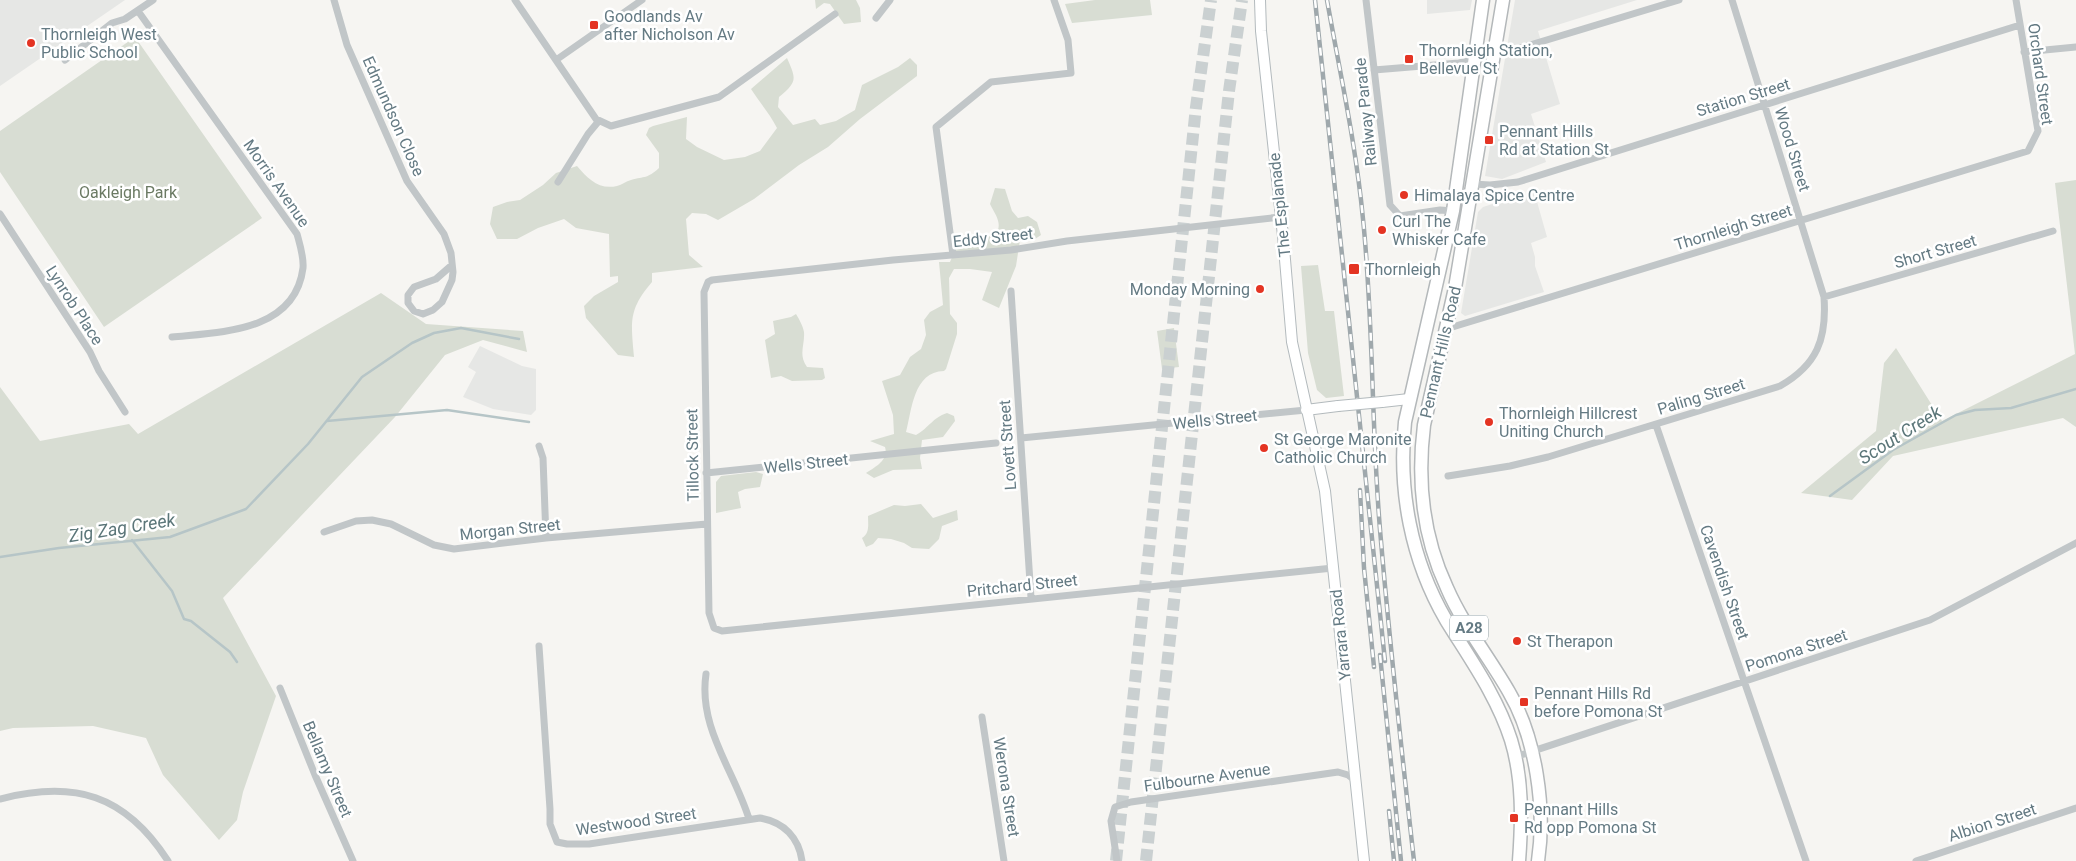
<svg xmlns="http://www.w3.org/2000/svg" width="2076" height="861" font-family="Roboto,sans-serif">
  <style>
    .built { fill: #e6e7e5 }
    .green { fill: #d8ddd3 }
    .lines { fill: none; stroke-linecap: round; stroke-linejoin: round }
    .stream { stroke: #b6c5c7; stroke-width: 2.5 }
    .highway-tunnel { stroke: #cad0d1; stroke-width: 12; stroke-dasharray: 12 6; stroke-linecap: butt }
    .secondary-casing { stroke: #b3babd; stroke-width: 12 }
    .highway-casing { stroke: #b4b8ba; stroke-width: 15 }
    .street { stroke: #c1c6c8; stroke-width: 7 }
    .secondary { stroke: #fff; stroke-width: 10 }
    .highway { stroke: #fff; stroke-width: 12 }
    .rail-casing { stroke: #9fa8ac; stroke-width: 4.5 }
    .rail { stroke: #fff; stroke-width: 2.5; stroke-dasharray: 8; stroke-linecap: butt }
    .secondary-bridge-casing { stroke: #b3babd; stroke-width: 12; stroke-linecap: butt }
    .secondary-bridge { stroke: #fff; stroke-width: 10 }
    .poi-dot { fill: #e43423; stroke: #fff; stroke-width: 2 }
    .labels { text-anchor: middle; stroke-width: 5; stroke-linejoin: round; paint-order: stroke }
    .shield { fill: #fff; stroke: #92a2a8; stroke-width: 1 }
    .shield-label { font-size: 15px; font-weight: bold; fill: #647a83 }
    .poi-label { font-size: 16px; fill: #647a83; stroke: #fff; text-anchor: start }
    .street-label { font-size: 16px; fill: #647a83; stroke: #fff }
    .park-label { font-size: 16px; fill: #6b7a63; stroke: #fff }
    .water-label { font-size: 18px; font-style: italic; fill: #5b7679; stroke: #fff }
  </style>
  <rect width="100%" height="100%" fill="#f6f5f2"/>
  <path class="built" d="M0,0H125L0,86Z
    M1427,0H1472L1470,10L1427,14Z
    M1515,0H1637L1538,31L1560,104L1531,114L1546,162L1502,179L1485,176Z
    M1534,191L1547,237L1531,243L1535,257V266L1544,292L1465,316L1461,313L1478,212L1483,207Z
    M480,346L522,366L536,369V410L531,415L493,409L463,397L476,372L468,367Z"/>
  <path class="green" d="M815,0H856L860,8L861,22L844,24L830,4L824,3L816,9Z
    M1095,0H1150L1152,15L1072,23L1065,4Z
    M135,37L262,218L104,327L0,172V131Z
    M787,58C796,79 798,81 779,97L778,107L793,125L815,119L820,125L836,121L855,110L862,85L898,67L910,58L917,65V76L860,119L828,147L799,165L754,199L718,220L706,214L692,213L686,219L689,255L703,267L652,273V282C628,310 631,322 634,357L618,355L586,318L584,306L594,296L618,282V276L610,277L609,234L576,228L564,219L538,228L517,239H497L490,224L493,207L507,202L520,200L543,185L556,173L577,166C588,179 599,190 617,186C622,185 626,181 631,180C645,176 647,179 659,168V153L646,135L649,128L653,126L687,117L686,139L697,147L724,160L745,157L760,151L777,128C770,114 760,103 751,89Z
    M2076,180V427L2063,418L1893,456L1852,500L1801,493L1876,431L1884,363L1896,348L1942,421L2075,354L2055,183Z
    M995,188L1005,189L1012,211L1018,218L1028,216L1037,222L1041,235L1032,241L1020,240L1016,266L999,308L982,300L992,272L970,269H954L949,278L950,314L957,323V334L946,369L944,371C913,372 912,410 906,432L916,435C930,427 932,418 947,413L954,416L955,421L943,437L922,440L920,458L922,469L893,470L874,478L866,473C875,467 889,460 885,447L870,441L894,434L893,415L882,381L900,375L910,357L921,349L926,335L924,320L930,312L943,305L939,262H950L958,243L984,236H994C1004,225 996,216 990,204Z
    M1318,265L1325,311H1334L1344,396L1326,398L1317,390L1308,353L1301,266Z
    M381,293L426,324L523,331L527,352L483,340L445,355L395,417L223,598L276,696L243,792L237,820L219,840L163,775L146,738L93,726L13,728L0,731V387L40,441L129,424L138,434Z
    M796,314C799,319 803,326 804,332C805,346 798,354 807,367L823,368L825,378L822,380L792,381L781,376L771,378L765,340L775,334L773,321L791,317Z
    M1174,328L1179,367L1162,369L1157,331Z
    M756,472L763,474L760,487L745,489L738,492L741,508L716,513V482L721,476Z
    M921,504L933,518L957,510L958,520L942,526L939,539L929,549L912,548L904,543L891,539L878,538L873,544L866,547L862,538C870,533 868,524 868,516L894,505L905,506Z"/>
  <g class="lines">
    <path class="stream" d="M327,421L447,410L529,422
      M1830,496L1893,450L1956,415L1975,410L2011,408L2076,389
      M132,540L172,591L184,619L191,621L230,652L237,662
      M0,557L59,548L170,537L246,509L308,444L362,377L412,343L434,333L461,328L519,339"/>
    <path class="highway-tunnel" d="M1116,861L1196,107L1211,0
      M1146,861L1229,91L1242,0"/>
    <g class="secondary-casing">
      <path id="secondary" d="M1260,0L1261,31L1283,236L1292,342L1325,491L1364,861
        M1382,402L1409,399
        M1306,410L1338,406"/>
    </g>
    <g class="highway-casing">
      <path id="highway" d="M1483,0L1453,211L1405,422C1398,490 1411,560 1446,620C1470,659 1497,696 1511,740C1523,779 1522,821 1519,861
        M1503,0L1455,288L1424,425C1417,481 1423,537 1447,588C1463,625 1489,657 1509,692C1536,738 1546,808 1538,861"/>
    </g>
    <path class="street" d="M334,0L347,45L407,181L444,234L451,253L453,272L452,280L442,302L433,310L423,314L414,311L408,303V295L414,287L436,279L452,265
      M515,0L596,119L611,126L719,97L835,14
      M1366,0L1390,205L1400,216L1440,210L1453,211
      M138,11L297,234C300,245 304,257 303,268C295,332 221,332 172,337
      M876,18L890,0
      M2024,52L2076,47
      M65,60L112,23L125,19L153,0
      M556,60L642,0
      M1374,70L1459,63L1504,53L1679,0
      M558,182L588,134L598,122
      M1473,184L1490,185L1518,182L2020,25
      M0,214L90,352L99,371L125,412
      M1280,217L1067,241L1011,250L893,260L712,280L708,282L704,292L709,613L714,628L722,631L1333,568
      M953,255L936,127L991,82L1071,73L1068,40L1054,0
      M1011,291L1031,598
      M1824,297L2053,231
      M1446,329L2028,151L2038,131L2016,0
      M1656,425L1806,861
      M1021,438L1306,410
      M539,446L543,458L546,538
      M706,473L996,443
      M1448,476L1510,466L1548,457L1780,386C1817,365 1827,339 1824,297L1732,0
      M324,532L356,521L372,520L391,524L434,545L454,549L546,538L707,524
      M539,646L550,809V824L557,842L567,844H589L760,818C784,822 799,838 802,861
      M706,674C698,728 734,770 749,819
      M280,688L315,775L353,861
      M982,717L1004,861
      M1515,757L1930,620L2076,543
      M0,799C74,780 125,794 168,861
      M1117,861L1111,821L1115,807L1131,802L1338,772L1348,775L1356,781
      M1916,861L2076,808"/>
    <use href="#secondary" class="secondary"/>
    <use href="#highway" class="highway"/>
    <g class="rail-casing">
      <path id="rail" d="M1315,0L1385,661
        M1327,0C1340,73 1356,145 1363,219C1374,326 1371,434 1381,541C1390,648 1402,754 1414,861
        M1360,490L1364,568L1374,667
        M1380,655L1401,861
        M1389,811L1394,861"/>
    </g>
    <use href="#rail" class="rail"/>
    <g class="secondary-bridge-casing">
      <path id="secondary-bridge" d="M1338,406L1382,402"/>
    </g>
    <use href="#secondary-bridge" class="secondary-bridge"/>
  </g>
  <g class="poi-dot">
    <rect x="589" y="20" width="10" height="10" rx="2.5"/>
    <circle cx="31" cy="43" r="5"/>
    <rect x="1404" y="54" width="10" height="10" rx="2.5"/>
    <rect x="1484" y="135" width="10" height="10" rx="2.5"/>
    <circle cx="1404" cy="195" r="5"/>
    <circle cx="1382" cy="230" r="5"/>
    <rect x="1348" y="263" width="12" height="12" rx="2.5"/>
    <circle cx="1260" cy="289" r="5"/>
    <circle cx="1489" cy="422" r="5"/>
    <circle cx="1264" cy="448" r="5"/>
    <circle cx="1517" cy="641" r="5"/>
    <rect x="1519" y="697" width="10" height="10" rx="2.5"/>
    <rect x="1509" y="813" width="10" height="10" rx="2.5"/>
  </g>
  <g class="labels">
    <rect class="shield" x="1450" y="615.5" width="38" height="25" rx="4"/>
    <g class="shield-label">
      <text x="1469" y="633">A28</text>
    </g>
    <g class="poi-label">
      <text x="604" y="22">Goodlands Av<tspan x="604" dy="18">after Nicholson Av</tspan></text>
      <text x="41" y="40">Thornleigh West<tspan x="41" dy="18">Public School</tspan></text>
      <text x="1419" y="56">Thornleigh Station,<tspan x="1419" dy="18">Bellevue St</tspan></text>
      <text x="1499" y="137">Pennant Hills<tspan x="1499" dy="18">Rd at Station St</tspan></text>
      <text x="1414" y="201">Himalaya Spice Centre</text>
      <text x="1392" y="227">Curl The<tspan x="1392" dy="18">Whisker Cafe</tspan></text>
      <text x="1365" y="275">Thornleigh</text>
      <text x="1250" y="295" text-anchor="end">Monday Morning</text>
      <text x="1499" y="419">Thornleigh Hillcrest<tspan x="1499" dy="18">Uniting Church</tspan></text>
      <text x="1274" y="445">St George Maronite<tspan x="1274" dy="18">Catholic Church</tspan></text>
      <text x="1527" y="647">St Therapon</text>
      <text x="1534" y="699">Pennant Hills Rd<tspan x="1534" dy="18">before Pomona St</tspan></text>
      <text x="1524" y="815">Pennant Hills<tspan x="1524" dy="18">Rd opp Pomona St</tspan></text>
    </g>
    <g class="street-label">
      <text transform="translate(2041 74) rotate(82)" y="6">Orchard Street</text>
      <text transform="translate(1743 97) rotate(-17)" y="6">Station Street</text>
      <text transform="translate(1365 112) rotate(-96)" y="6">Railway Parade</text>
      <text transform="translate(394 116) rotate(66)" y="6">Edmundson Close</text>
      <text transform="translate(1793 149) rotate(73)" y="6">Wood Street</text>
      <text transform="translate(277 183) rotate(55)" y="6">Morris Avenue</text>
      <text transform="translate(1279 205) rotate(-96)" y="6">The Esplanade</text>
      <text transform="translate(1733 227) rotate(-17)" y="6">Thornleigh Street</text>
      <text transform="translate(993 237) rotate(-6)" y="6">Eddy Street</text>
      <text transform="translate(1935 251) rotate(-16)" y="6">Short Street</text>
      <text transform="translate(75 305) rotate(57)" y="6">Lynrob Place</text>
      <text transform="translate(1440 352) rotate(-77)" y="6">Pennant Hills Road</text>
      <text transform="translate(1701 396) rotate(-17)" y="6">Paling Street</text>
      <text transform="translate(1215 419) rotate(-6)" y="6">Wells Street</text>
      <text transform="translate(1007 445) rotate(-94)" y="6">Lovett Street</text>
      <text transform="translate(692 455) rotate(-91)" y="6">Tillock Street</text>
      <text transform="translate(806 463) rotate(-6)" y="6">Wells Street</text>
      <text transform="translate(510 529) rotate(-6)" y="6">Morgan Street</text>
      <text transform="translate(1725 582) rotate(71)" y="6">Cavendish Street</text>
      <text transform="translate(1022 585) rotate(-6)" y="6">Pritchard Street</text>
      <text transform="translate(1340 635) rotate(-96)" y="6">Yarrara Road</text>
      <text transform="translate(1796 650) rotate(-18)" y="6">Pomona Street</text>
      <text transform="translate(328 769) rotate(67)" y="6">Bellamy Street</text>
      <text transform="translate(1207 777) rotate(-8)" y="6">Fulbourne Avenue</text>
      <text transform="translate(1007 787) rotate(81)" y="6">Werona Street</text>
      <text transform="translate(636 821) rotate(-8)" y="6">Westwood Street</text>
      <text transform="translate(1992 822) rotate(-18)" y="6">Albion Street</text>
    </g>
    <g class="park-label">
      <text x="128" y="198">Oakleigh Park</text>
    </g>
    <g class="water-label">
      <text transform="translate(1900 435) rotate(-32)" y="6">Scout Creek</text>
      <text transform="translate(122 528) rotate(-9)" y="6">Zig Zag Creek</text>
    </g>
  </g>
</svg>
